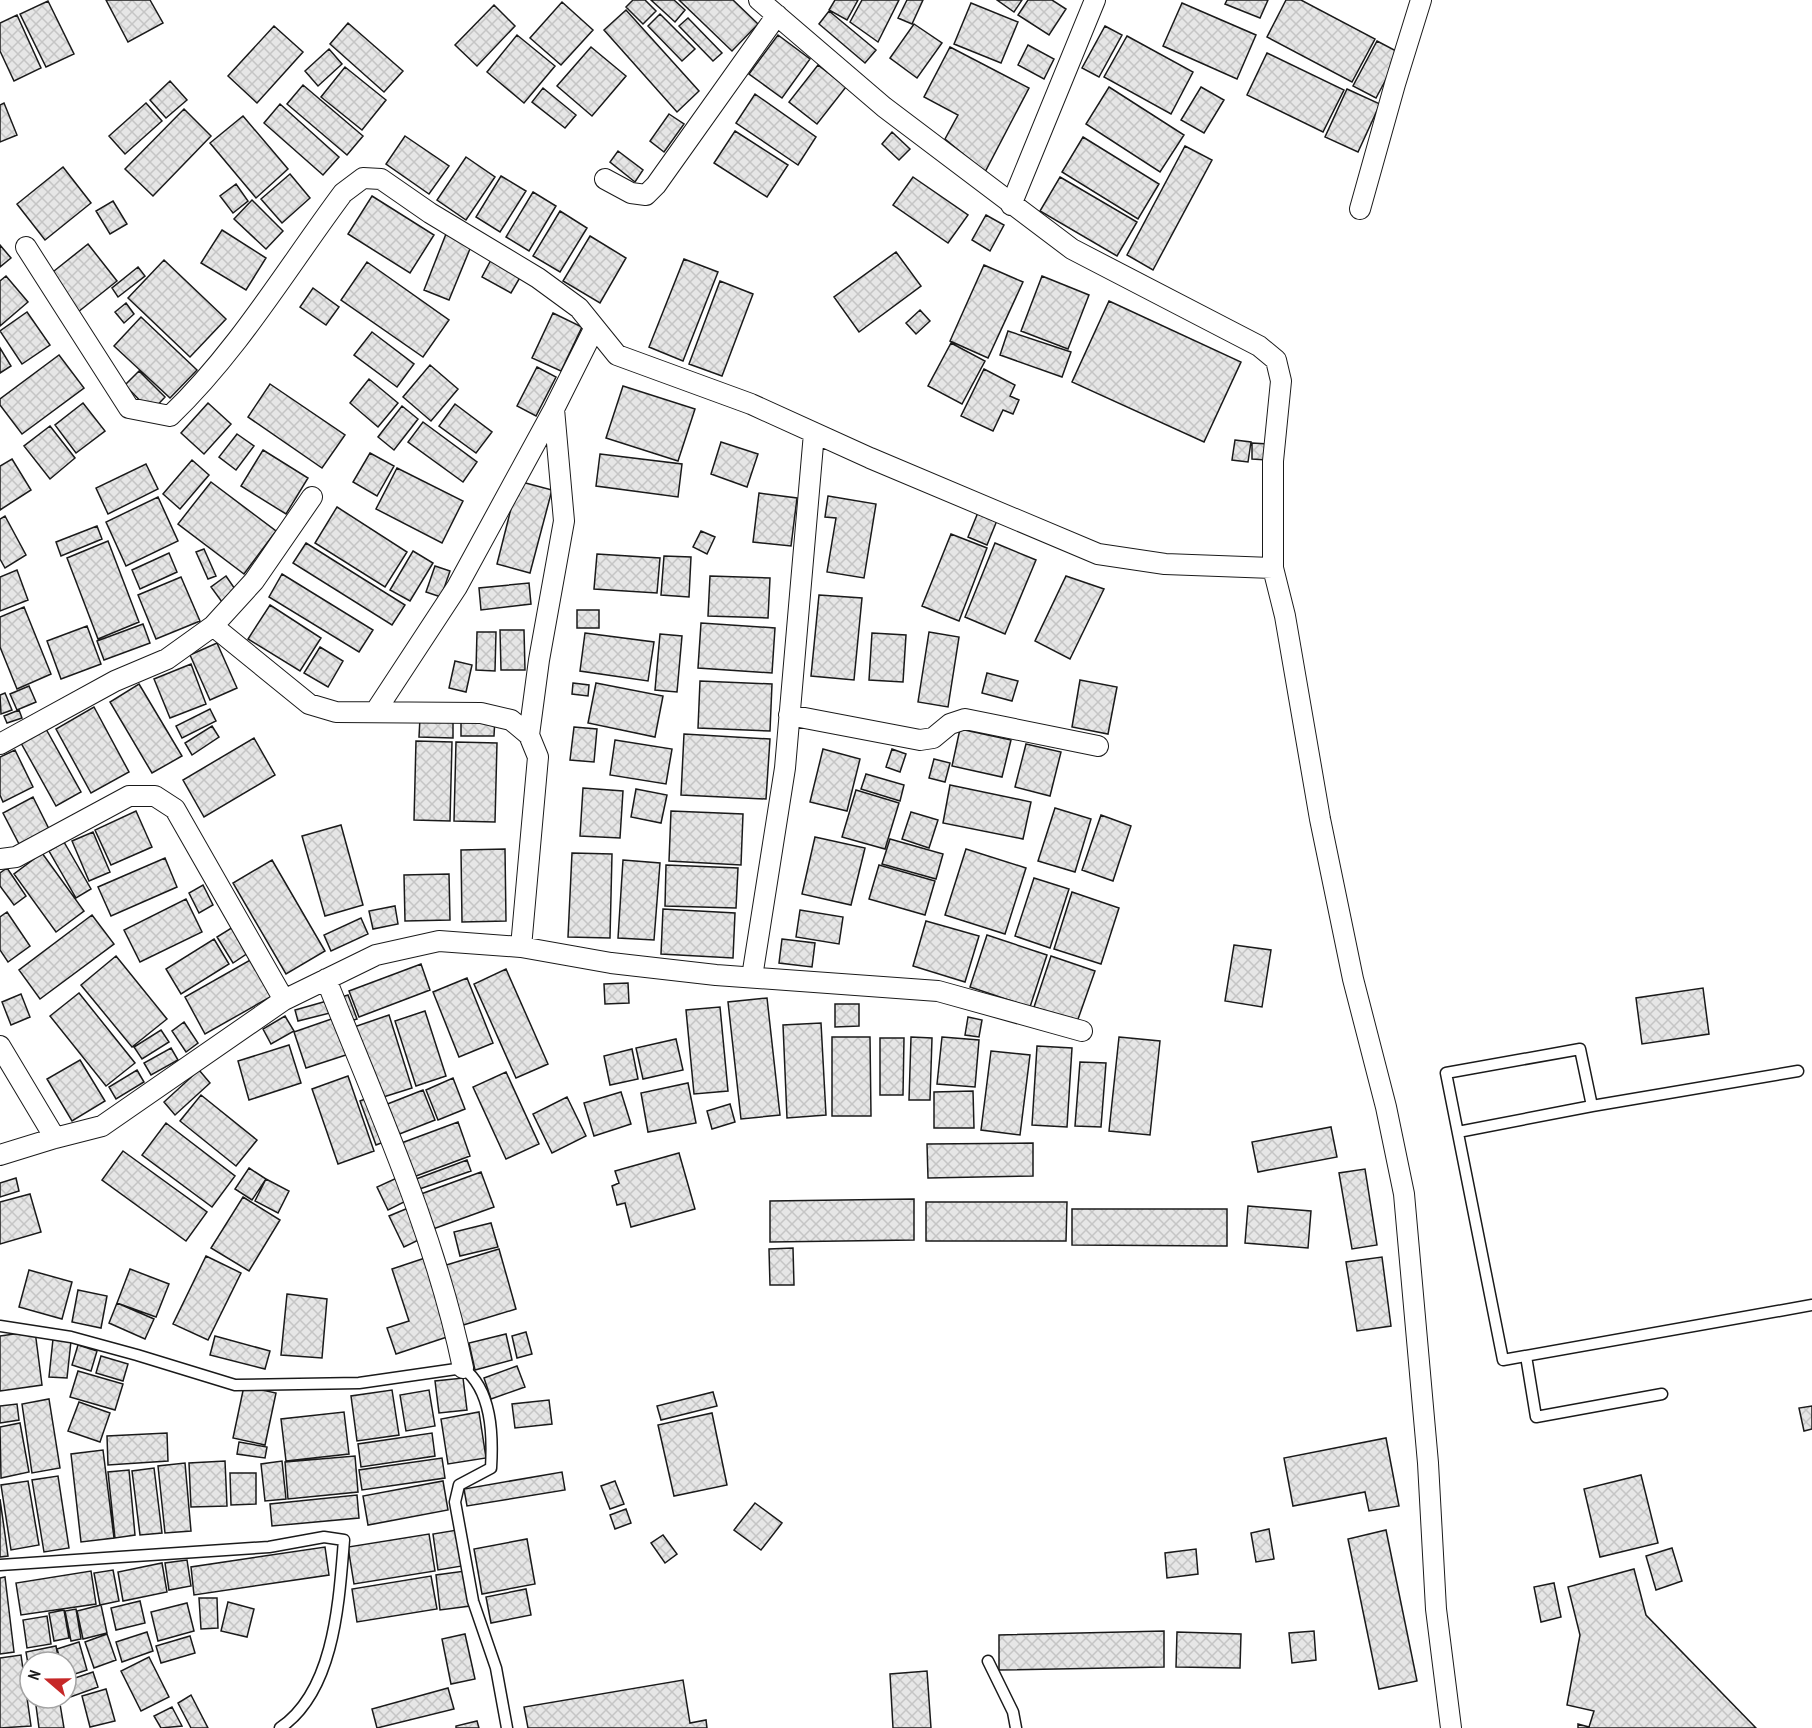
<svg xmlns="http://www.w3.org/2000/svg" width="1812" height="1728" font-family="'PT Sans Narrow',sans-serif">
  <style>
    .building { fill: url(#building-cross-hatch); stroke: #1a1a1a; stroke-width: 1.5 }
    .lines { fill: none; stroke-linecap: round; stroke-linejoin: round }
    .service-casing { stroke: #1a1a1a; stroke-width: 13 }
    .minor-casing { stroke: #1a1a1a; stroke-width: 22 }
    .service { stroke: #fff; stroke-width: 10 }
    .minor { stroke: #fff; stroke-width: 20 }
  </style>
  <defs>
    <pattern id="building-cross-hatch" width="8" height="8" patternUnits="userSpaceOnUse" patternTransform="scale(1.5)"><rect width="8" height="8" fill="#e6e6e6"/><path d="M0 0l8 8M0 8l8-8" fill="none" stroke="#c5c5c5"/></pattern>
  </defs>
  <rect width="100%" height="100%" fill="#fff"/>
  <path class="building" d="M106,0H150L163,23L128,42Z
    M633,0H645L656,11L643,24L626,7Z
    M651,0H674L685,10L675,22Z
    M679,0H733L758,24L732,51Z
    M835,0H858L847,20L829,10Z
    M862,0H899L878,42L850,22Z
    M907,0H923L912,24L898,18Z
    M997,0H1022L1014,12Z
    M1028,0H1052L1066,9L1049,35L1018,15Z
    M1227,0H1268L1260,18L1225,4Z
    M1286,0H1301L1375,39L1352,82L1267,37Z
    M48,1L74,54L46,67L20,14Z
    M562,2L593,30L561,65L530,38Z
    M971,3L1018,22L1001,63L954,44Z
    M1182,3L1256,35L1237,79L1163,46Z
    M494,5L515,26L477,66L455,45Z
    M626,10L699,91L677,112L604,30Z
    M829,11L876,50L865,63L819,24Z
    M660,14L695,49L682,61L648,26Z
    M17,15L41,68L14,81L0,51V23Z
    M688,18L722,53L713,61L679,26Z
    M348,23L403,71L384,92L330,44Z
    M914,24L942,43L917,78L890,58Z
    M274,26L303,52L257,103L228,76Z
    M1105,26L1122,35L1099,77L1082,68Z
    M517,35L555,66L524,103L487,72Z
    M778,35L810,59L782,98L749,74Z
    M1127,36L1193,72L1171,114L1104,77Z
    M1377,41L1400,53L1376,98L1353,86Z
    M1028,45L1054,59L1044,79L1018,65Z
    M591,47L626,76L592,116L557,86Z
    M950,47L1029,88L985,172L945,139L958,115L924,97Z
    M329,49L342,64L318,86L305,71Z
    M1267,53L1344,90L1323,132L1247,95Z
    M818,65L846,87L817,124L789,102Z
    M345,67L386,100L362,130L321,97Z
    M170,81L187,100L166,118L150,100Z
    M303,85L363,136L347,155L287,104Z
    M1109,87L1184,135L1160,172L1086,124Z
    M1201,87L1224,100L1204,133L1181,120Z
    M543,88L576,115L565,128L532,102Z
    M1347,89L1380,104L1358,152L1325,137Z
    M755,94L816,137L798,165L736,123Z
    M4,103L17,135L0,142V105Z
    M146,103L162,121L125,154L109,136Z
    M280,104L339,157L323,175L264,123Z
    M184,109L211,136L153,196L125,169Z
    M669,114L684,124L664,152L650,141Z
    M243,116L288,169L256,198L210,143Z
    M735,131L788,165L767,197L714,163Z
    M892,132L910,149L899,160L882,144Z
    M405,136L449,166L429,194L386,164Z
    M1083,137L1159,184L1138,219L1062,172Z
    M1185,146L1212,160L1153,270L1127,255Z
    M618,151L643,170L635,182L610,162Z
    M466,157L495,177L466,220L437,200Z
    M63,167L91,203L45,240L17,204Z
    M290,174L310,198L282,223L261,199Z
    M501,176L526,191L500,232L476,217Z
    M913,177L968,215L948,243L893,205Z
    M1060,177L1137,222L1117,256L1040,211Z
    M236,184L248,201L233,213L220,196Z
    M533,192L556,206L529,251L506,237Z
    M372,196L434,235L410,273L348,234Z
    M252,200L283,231L266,249L234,219Z
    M113,201L127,224L110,234L96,211Z
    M560,211L587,228L560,272L533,256Z
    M986,215L1004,225L990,251L972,240Z
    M222,230L266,258L246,290L201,263Z
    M446,234L472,244L449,300L424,290Z
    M590,236L626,258L600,303L563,281Z
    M88,244L117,281L78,312L49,275Z
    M0,245L11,258L0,267Z
    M896,252L921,286L859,332L834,297Z
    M492,258L522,274L511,293L482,277Z
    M684,259L718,272L683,361L649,347Z
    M164,260L226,319L190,357L128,298Z
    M367,262L449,320L423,357L341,300Z
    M984,265L1023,282L988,358L950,341Z
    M138,267L145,276L118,297L112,288Z
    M6,276L28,302L0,326V281Z
    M1042,276L1089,295L1068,349L1021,331Z
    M720,281L753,294L722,376L689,364Z
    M313,288L339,307L326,325L300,307Z
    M1109,301L1241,362L1204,442L1072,382Z
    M126,303L134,314L124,323L115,312Z
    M920,310L930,321L916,334L906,323Z
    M27,312L50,345L22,364L0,331Z
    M553,313L582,327L561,371L532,358Z
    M141,317L197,370L170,398L114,346Z
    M1008,331L1071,352L1062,377L1000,355Z
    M372,332L414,364L397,387L354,355Z
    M951,343L985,361L962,404L928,386Z
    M0,348L11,366L0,373Z
    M59,355L84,388L22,434L0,405V399Z
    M430,365L458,389L431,421L403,397Z
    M537,367L556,377L536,416L517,406Z
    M984,369L1015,385L1010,396L1019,400L1013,414L1003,410L993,431L961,416Z
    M139,371L165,397L151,412L125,385Z
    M369,379L398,403L378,427L350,403Z
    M270,384L345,435L322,468L248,417Z
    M623,386L695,409L678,461L606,438Z
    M83,403L105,431L76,453L55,425Z
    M208,403L231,424L204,454L181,433Z
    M455,404L492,432L476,453L439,426Z
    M402,406L418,419L394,450L378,437Z
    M423,422L477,462L463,482L408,442Z
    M50,426L75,458L50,479L24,446Z
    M237,434L254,446L236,470L219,457Z
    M1235,440L1251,442L1248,462L1232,460Z
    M721,442L758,454L747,487L711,474Z
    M1252,443L1268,444L1267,460L1252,459Z
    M263,450L308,478L286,514L241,486Z
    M370,453L394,466L377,496L353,482Z
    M600,454L682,464L678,497L596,486Z
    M12,459L31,490L0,510V466Z
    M192,460L209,475L180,509L163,494Z
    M146,464L158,489L108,514L96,488Z
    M397,468L463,501L442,543L376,509Z
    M518,481L552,490L530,573L497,564Z
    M211,482L276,531L244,574L178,524Z
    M759,493L797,498L791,546L753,542Z
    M828,496L876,504L864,578L827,572L836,518L825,517Z
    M158,497L178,541L126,566L106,522Z
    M337,507L407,552L385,587L315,543Z
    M979,510L998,518L987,545L968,537Z
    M5,516L26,555L5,568L0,559V519Z
    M97,526L102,539L61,556L56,542Z
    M701,531L715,537L707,554L693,547Z
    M951,534L987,548L959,621L922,606Z
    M108,541L139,622L98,639L67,558Z
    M306,543L405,605L392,625L293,563Z
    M995,543L1036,560L1005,634L965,617Z
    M204,549L216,576L208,579L196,552Z
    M413,551L433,563L410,601L390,590Z
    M169,553L177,572L140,589L132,570Z
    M597,554L660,558L657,593L594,589Z
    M664,556L691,557L689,597L661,595Z
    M435,566L450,571L441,597L426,592Z
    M17,570L28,600L0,611V577Z
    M282,574L373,630L359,652L269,597Z
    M226,576L237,592L222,602L211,587Z
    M710,576L770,578L768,618L708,616Z
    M1066,576L1104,589L1070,659L1035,641Z
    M181,577L200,621L156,639L138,595Z
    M529,583L531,604L481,610L479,588Z
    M819,595L862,598L854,680L811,676Z
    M270,605L321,638L300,671L248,639Z
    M24,607L51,674L17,689L0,647V617Z
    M577,610H599V628H577Z
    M701,623L775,628L772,673L698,668Z
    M143,624L150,643L104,660L97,641Z
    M87,626L101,664L61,679L47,641Z
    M500,630H524L525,670H501Z
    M477,632H496L495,671L476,670Z
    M929,632L959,637L948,707L918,702Z
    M585,633L654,642L648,681L580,671Z
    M872,633L906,635L903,682L869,680Z
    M660,634L682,636L677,692L655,690Z
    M217,643L237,688L210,700L190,655Z
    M320,647L343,661L328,687L304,673Z
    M455,661L472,665L466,692L449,688Z
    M191,664L206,704L170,718L154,679Z
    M987,673L1018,681L1012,701L982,693Z
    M1080,680L1117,687L1108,734L1072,727Z
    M700,681L772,684L770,731L698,728Z
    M573,683L589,685L588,696L572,694Z
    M596,683L663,696L655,737L588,723Z
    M139,684L182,756L152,773L110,702Z
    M29,686L36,702L17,710L10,694Z
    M5,693L12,710L1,714L0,695Z
    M94,707L129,772L91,793L56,729Z
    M210,709L216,721L182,738L176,726Z
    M19,710L22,718L7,723L4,716Z
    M461,716L495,717L494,736H461Z
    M420,718L453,719V738L419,737Z
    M212,726L219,737L192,755L185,743Z
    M574,727L597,729L594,762L570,760Z
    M46,729L81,792L56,806L21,743Z
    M960,729L1011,740L1002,777L952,766Z
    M684,734L770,739L766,799L681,795Z
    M254,738L275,775L204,817L183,780Z
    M615,740L672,749L666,784L610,775Z
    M416,741L452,742L450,821L414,820Z
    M456,742L497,743L495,822L454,821Z
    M1026,744L1061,752L1050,796L1015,787Z
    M823,749L860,759L847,811L810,802Z
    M892,749L906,754L900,772L886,767Z
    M15,750L33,787L3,802L0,795V757Z
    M934,759L950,763L945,782L929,778Z
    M866,774L904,785L900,801L861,789Z
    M950,785L1031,802L1023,839L943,823Z
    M583,788L623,791L620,838L580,836Z
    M636,789L667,795L661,823L631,817Z
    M856,790L899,803L885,849L842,837Z
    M33,797L49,829L19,844L3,813Z
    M1055,808L1091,819L1075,872L1038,861Z
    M136,811L152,847L111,865L95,830Z
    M671,811L743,814L741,865L669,861Z
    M911,812L938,820L929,848L902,839Z
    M1101,815L1131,826L1113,881L1082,870Z
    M341,825L363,905L325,916L302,836Z
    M93,832L110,872L89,881L72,841Z
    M815,837L865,848L851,905L802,894Z
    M890,839L943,854L936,879L882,864Z
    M64,842L91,889L76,898L49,851Z
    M505,849L506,921L462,922L461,850Z
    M966,849L1026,868L1005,934L945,915Z
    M42,853L84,911L56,932L14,874Z
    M572,853L612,854L610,938L568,937Z
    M165,858L177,887L111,916L98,887Z
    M272,860L325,951L286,974L233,883Z
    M623,860L660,863L654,940L618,938Z
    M666,865L738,868L736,908L665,906Z
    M879,865L935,881L925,915L869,899Z
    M7,868L26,896L14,905L0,886V873Z
    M449,874L450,920L405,921L404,875Z
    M1034,878L1069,889L1050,948L1015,936Z
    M203,885L213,905L199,913L189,893Z
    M1072,892L1119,908L1101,964L1054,949Z
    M186,899L202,932L140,962L124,930Z
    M395,906L398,924L373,929L369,911Z
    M663,909L735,913L733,958L661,954Z
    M800,910L843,917L839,944L796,937Z
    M7,912L30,946L8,962L0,950V917Z
    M92,915L114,944L40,999L19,970Z
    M361,918L368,934L331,951L324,935Z
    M926,921L979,936L965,982L913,966Z
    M233,927L248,953L233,963L217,937Z
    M987,935L1047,955L1030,1007L970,987Z
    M214,939L229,964L181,994L166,969Z
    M782,939L815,943L812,967L779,963Z
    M1234,945L1271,950L1262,1007L1225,1001Z
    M116,956L167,1019L132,1047L81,985Z
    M1051,956L1095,971L1077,1022L1034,1007Z
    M252,959L272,996L205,1034L185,997Z
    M421,964L430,990L359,1017L349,991Z
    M506,969L548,1064L516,1078L474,984Z
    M467,978L493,1043L459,1057L433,992Z
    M628,983L629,1003L605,1004L604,984Z
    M1703,988L1709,1034L1642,1044L1636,998Z
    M79,993L135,1063L106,1086L50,1016Z
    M21,994L30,1017L11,1025L2,1002Z
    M348,995L357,1019L344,1023L336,999Z
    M767,998L780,1115L741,1119L728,1002Z
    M327,1001L330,1013L298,1021L295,1010Z
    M835,1004H859V1026L835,1027Z
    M720,1007L728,1091L694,1094L686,1010Z
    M425,1011L446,1076L416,1086L395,1021Z
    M389,1015L412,1088L377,1099L354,1027Z
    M285,1016L294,1031L271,1044L263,1029Z
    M340,1016L352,1053L306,1068L294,1032Z
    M968,1017L982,1020L979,1037L965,1035Z
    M184,1022L198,1043L186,1052L172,1031Z
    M821,1023L826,1115L787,1118L783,1025Z
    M161,1030L169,1042L142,1059L134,1047Z
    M832,1037H870L871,1116H832Z
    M911,1037L932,1038L930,1100H909Z
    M942,1037L979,1040L975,1087L937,1084Z
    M1119,1037L1160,1041L1150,1135L1109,1131Z
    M880,1038H904L903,1095H880Z
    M676,1039L683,1070L643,1079L636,1048Z
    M289,1045L301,1083L249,1100L238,1061Z
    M1037,1046L1072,1048L1067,1127L1032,1125Z
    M171,1048L178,1060L151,1075L144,1063Z
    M632,1049L638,1079L610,1085L604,1056Z
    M991,1051L1030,1055L1020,1135L981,1130Z
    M80,1060L105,1101L72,1121L47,1079Z
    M1080,1062L1106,1063L1101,1127L1075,1126Z
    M137,1070L144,1082L116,1099L109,1087Z
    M199,1070L210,1083L175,1115L164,1102Z
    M506,1072L539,1144L506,1159L473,1087Z
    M348,1076L374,1151L338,1164L312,1089Z
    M453,1078L465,1109L438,1120L426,1090Z
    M688,1083L696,1123L648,1132L641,1093Z
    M423,1090L435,1120L397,1135L385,1105Z
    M973,1091L974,1128H934V1092Z
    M621,1092L631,1124L594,1136L584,1103Z
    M201,1095L257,1140L236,1166L180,1121Z
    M373,1096L389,1140L376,1145L360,1101Z
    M567,1097L586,1136L552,1153L533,1114Z
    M730,1104L735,1122L712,1129L707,1111Z
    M458,1122L470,1156L408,1179L396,1145Z
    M166,1123L235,1176L212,1207L142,1155Z
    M1331,1127L1337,1157L1258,1172L1252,1142Z
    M1033,1143V1176L928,1178L927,1144Z
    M123,1151L207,1212L186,1241L102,1180Z
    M679,1153L695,1209L631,1227L625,1203L617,1205L612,1186L619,1183L615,1171Z
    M467,1160L471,1171L411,1192L408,1182Z
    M249,1168L266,1179L252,1200L235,1189Z
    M1365,1169L1377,1245L1352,1249L1339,1173Z
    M481,1172L494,1207L433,1229L421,1194Z
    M399,1177L410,1199L388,1210L377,1187Z
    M16,1178L19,1191L0,1197V1183Z
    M266,1179L289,1191L278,1213L255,1201Z
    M30,1194L41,1232L0,1244V1202Z
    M243,1197L280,1220L249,1271L211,1248Z
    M914,1199V1240L770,1242V1201Z
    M926,1202H1067L1066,1241H926Z
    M413,1206L427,1236L404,1247L389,1216Z
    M1248,1206L1311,1211L1308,1248L1245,1243Z
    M1072,1209H1227V1246L1072,1245Z
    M491,1223L498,1247L460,1256L454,1232Z
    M793,1248L794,1285H770L769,1249Z
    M499,1249L516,1309L460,1326L443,1266Z
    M206,1256L241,1273L208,1340L173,1324Z
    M428,1257L453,1335L396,1354L387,1328L409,1321L392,1269Z
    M1382,1257L1391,1326L1357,1331L1346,1262Z
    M130,1269L169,1284L156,1317L117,1303Z
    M29,1270L72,1282L62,1319L19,1307Z
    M78,1290L107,1296L101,1328L72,1322Z
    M287,1294L327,1299L322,1358L281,1355Z
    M117,1303L154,1319L145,1339L109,1323Z
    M35,1331L42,1385L0,1391V1336Z
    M526,1332L532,1354L517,1358L512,1336Z
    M506,1334L512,1360L475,1370L469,1343Z
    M215,1336L270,1351L265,1369L210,1355Z
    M53,1339L71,1341L67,1378L49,1377Z
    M78,1345L97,1351L91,1371L72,1365Z
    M101,1356L128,1364L123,1381L96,1373Z
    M517,1366L525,1387L491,1399L484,1378Z
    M78,1371L123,1384L115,1410L70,1397Z
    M463,1378L467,1410L439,1413L435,1381Z
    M244,1386L276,1393L265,1445L233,1438Z
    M392,1390L399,1435L357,1441L351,1396Z
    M429,1390L435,1426L406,1431L400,1395Z
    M713,1392L717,1406L661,1420L657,1406Z
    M49,1399L60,1468L32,1473L22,1404Z
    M549,1400L552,1424L515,1428L512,1404Z
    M79,1402L110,1413L100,1442L68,1431Z
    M17,1404L19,1420L0,1423V1406Z
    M1812,1406V1429L1804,1431L1799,1408Z
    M344,1412L349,1454L286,1461L281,1419Z
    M479,1412L486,1458L448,1464L441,1419Z
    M712,1413L727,1485L674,1496L658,1425Z
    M20,1423L29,1472L1,1478L0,1427Z
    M167,1433L168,1461L108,1465L107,1436Z
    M432,1433L435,1456L361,1467L358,1444Z
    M1386,1438L1399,1506L1369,1511L1365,1492L1293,1506L1284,1458Z
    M239,1442L267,1447L265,1458L237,1454Z
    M103,1450L114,1538L81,1542L71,1454Z
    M355,1456L358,1492L288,1499L285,1462Z
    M442,1458L445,1478L362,1490L359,1470Z
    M225,1461L227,1506L191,1507L189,1463Z
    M282,1461L286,1499L265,1501L261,1464Z
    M185,1463L191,1531L165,1533L158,1466Z
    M154,1468L162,1533L140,1535L132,1471Z
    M129,1470L135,1535L115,1538L108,1472Z
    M562,1472L565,1490L467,1506L464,1489Z
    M230,1473H256V1504L231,1505Z
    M1641,1475L1658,1543L1600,1557L1584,1489Z
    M58,1476L69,1548L44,1552L32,1480Z
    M28,1481L39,1545L11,1550L1,1485Z
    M443,1481L448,1510L368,1525L363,1496Z
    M615,1481L624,1504L610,1509L601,1486Z
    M357,1495L359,1518L272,1526L270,1504Z
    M0,1499L8,1556L0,1557Z
    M755,1503L782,1523L761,1550L734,1530Z
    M626,1509L631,1523L615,1529L610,1515Z
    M1269,1529L1274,1559L1256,1562L1251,1533Z
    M457,1530L462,1566L438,1570L433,1534Z
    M1386,1530L1417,1681L1379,1689L1348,1539Z
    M429,1534L435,1571L354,1584L348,1547Z
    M663,1535L677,1554L665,1563L651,1543Z
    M527,1539L535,1584L482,1594L474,1549Z
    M325,1547L329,1575L194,1595L191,1567Z
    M1672,1548L1682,1581L1656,1590L1646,1556Z
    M1196,1549L1198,1574L1167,1578L1165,1553Z
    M187,1560L191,1586L169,1590L165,1563Z
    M162,1563L167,1592L123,1601L118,1572Z
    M1634,1569L1646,1615L1756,1728H1578V1724L1589,1727L1594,1711L1567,1705L1580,1635L1568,1587Z
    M113,1570L119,1601L100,1605L94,1573Z
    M91,1571L96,1604L21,1615L16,1583Z
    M465,1571L470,1606L440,1610L436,1575Z
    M431,1576L437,1609L357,1622L352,1589Z
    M5,1577L14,1652L0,1654V1578Z
    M1554,1583L1561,1617L1541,1622L1534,1587Z
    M526,1589L531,1615L491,1623L486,1597Z
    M199,1598H217L218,1628L201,1629Z
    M140,1601L145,1623L116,1630L111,1608Z
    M228,1602L254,1609L247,1637L221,1631Z
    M187,1603L194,1631L158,1641L151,1612Z
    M101,1605L107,1633L83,1639L77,1611Z
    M76,1609L81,1639L71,1641L65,1611Z
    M64,1610L69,1638L54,1641L49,1613Z
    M47,1616L51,1644L27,1648L23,1620Z
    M1164,1631V1667L999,1670V1635Z
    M1314,1631L1316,1660L1292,1663L1289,1633Z
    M147,1632L153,1651L122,1662L116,1642Z
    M1177,1632L1241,1634L1240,1668L1176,1667Z
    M107,1634L116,1660L94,1668L85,1642Z
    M465,1634L475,1679L451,1684L442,1639Z
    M190,1636L195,1653L161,1663L156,1646Z
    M79,1642L87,1670L66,1677V1662H61L57,1649Z
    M56,1646L59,1662H30V1676L26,1652Z
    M21,1655L31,1726L0,1728V1658Z
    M149,1657L169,1697L141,1711L121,1671Z
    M927,1671L931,1728H893L890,1674Z
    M93,1672L98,1687L65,1699L66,1681Z
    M683,1680L690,1723L706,1720L707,1728H528L524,1707Z
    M448,1688L454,1709L377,1728L372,1709Z
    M106,1689L115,1721L90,1727L82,1696Z
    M191,1695L208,1728H191L178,1703Z
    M35,1698H59L64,1728H39Z
    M172,1707L182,1726L161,1728L154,1716Z
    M477,1721L479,1728H456V1726Z"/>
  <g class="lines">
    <g class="service-casing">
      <path id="service" d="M1592,1106L1798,1071
        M1458,1132L1592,1106L1580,1049L1446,1073L1503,1360L1812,1305
        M0,1326L71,1337L137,1355L235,1385L359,1383L463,1368C492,1390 493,1435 491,1468L459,1485L455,1502L473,1601L496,1668L507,1728
        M1526,1356L1536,1417L1662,1394
        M0,1565L269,1547L324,1537L344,1540C339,1600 335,1691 280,1728
        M988,1661L1013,1712L1016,1728"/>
    </g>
    <g class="minor-casing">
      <path id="minor" d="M759,0L884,107L1072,249L1259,346L1276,360L1281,381L1273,461V568L1285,616L1320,819L1353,979L1386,1107L1404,1194L1428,1463L1436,1609L1451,1728
        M605,179L631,193L646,195L656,185L777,15
        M1011,205L1095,0
        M1360,209L1395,84L1421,0
        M26,247L129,408L170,416C238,351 287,268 343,193L363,178L381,179L430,213L538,278L579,308L617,355L751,404L870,458L1098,554L1165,564L1273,568
        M213,626L309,704L336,712L481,713L511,720L529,735L538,757L521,947
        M375,712L457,587L554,409L594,329
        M789,715L920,740L933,738L950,724L965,719L1098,746
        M529,735L539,660L564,521L554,409
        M0,744L115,681L167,659L213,626L254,581L312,497
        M0,859L16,857L129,796H155L175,809L284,1000
        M752,977L785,768L814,433
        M326,979C377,1107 435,1233 463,1368
        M0,1046L55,1138
        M0,1155L55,1138L102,1126L284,1000L376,955L439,941L521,947L611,963L716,975L938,991L1082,1031"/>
    </g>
    <use href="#service" class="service"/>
    <use href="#minor" class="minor"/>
  </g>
  <g transform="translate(48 1680) rotate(290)"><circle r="28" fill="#ffffff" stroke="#a3a3a3" stroke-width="1.5"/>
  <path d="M0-4.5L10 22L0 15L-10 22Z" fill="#c62828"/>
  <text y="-9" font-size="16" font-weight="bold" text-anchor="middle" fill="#1a1a1a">N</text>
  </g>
</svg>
